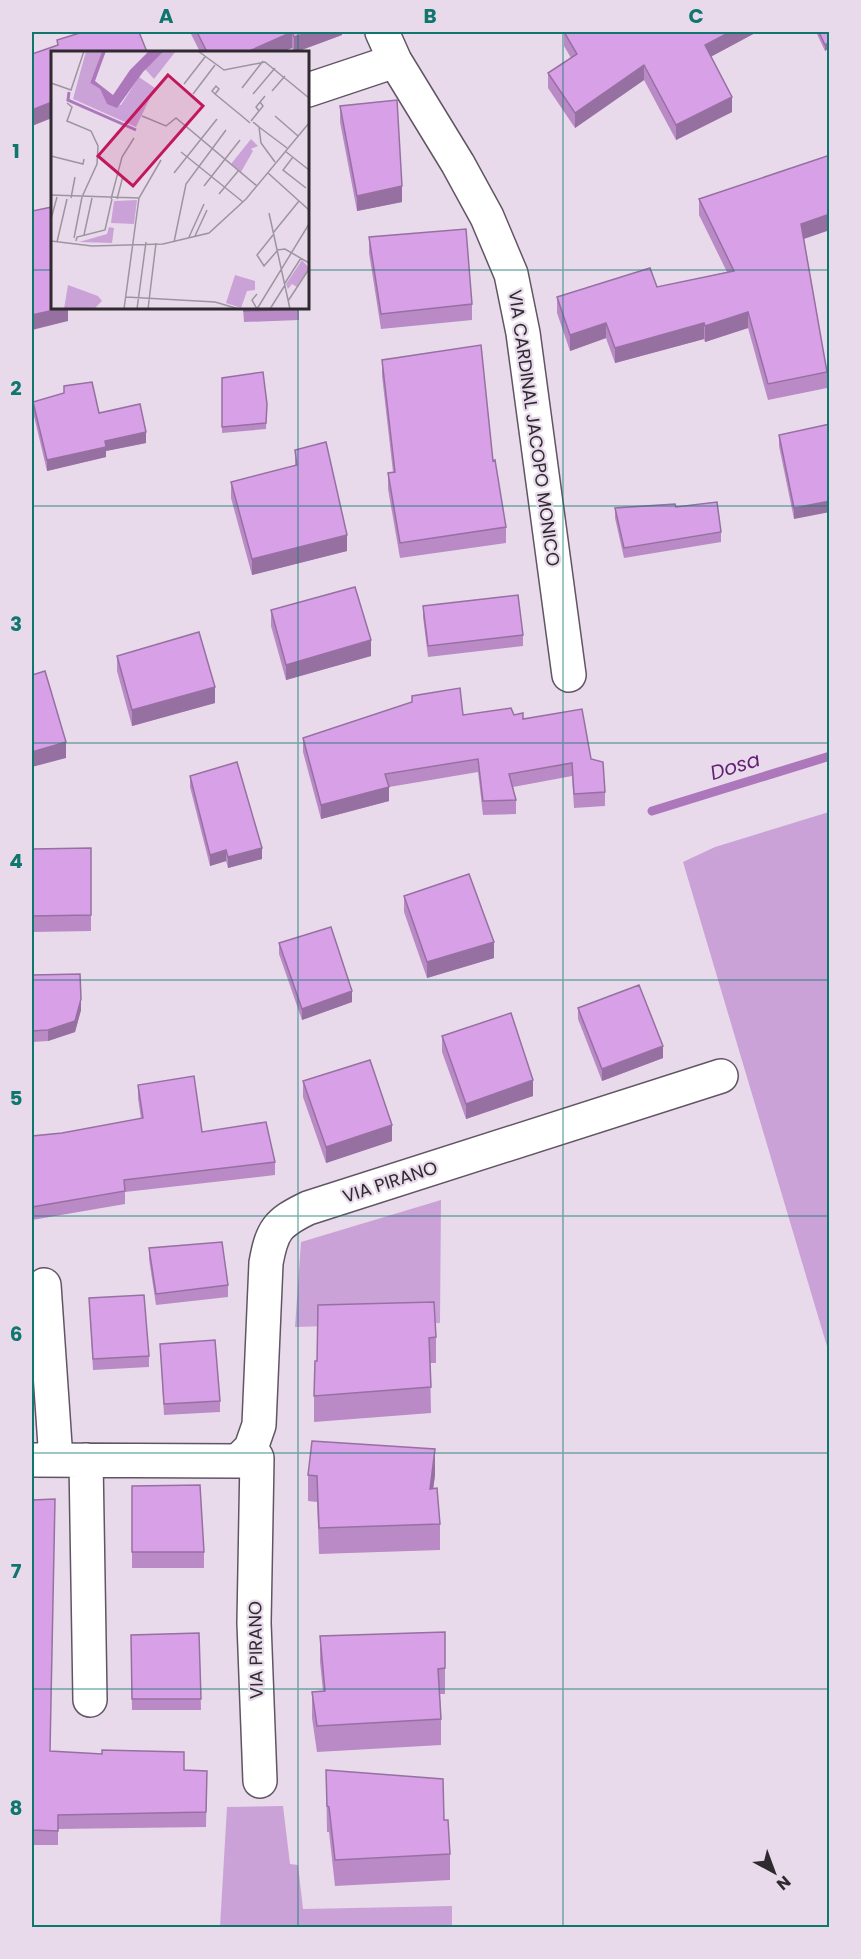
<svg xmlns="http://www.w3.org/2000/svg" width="861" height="1959" font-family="Poppins,sans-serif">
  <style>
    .green { fill: #cba2d7 }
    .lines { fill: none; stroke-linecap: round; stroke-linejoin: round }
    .stream { stroke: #ad77bc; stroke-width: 9 }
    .minor-casing { stroke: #615564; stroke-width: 36 }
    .minor { stroke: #fff; stroke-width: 33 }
    .wall { fill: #ba8ac7 }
    .shaded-wall { fill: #9770a2 }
    .building { fill: #d8a0e7; stroke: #9770a2; stroke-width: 1.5 }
    .grid { fill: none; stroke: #0f766e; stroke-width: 1.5; stroke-opacity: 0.55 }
    .labels { text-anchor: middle; stroke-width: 4.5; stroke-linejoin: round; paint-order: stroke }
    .street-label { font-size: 18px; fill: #2f2a30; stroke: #e8daeb }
    .water-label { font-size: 20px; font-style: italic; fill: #621f73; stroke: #e8daeb }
    .inset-river { fill: none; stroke: #ad77bc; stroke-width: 3 }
    .inset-road { fill: none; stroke: #9e94a0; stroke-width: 1.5 }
    .view { fill: #c2185b; fill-opacity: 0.15; stroke: #c2185b; stroke-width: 3 }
    .inset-edge { fill: none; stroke: #2f2a30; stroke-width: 3 }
    .neatline { fill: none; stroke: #0f766e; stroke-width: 2 }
    .grid-label { font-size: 20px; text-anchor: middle; font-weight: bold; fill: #0f766e }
  </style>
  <rect width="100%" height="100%" fill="#e8daeb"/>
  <path class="green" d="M829,812H830L829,1353L683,862L715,847Z
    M441,1200L440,1323L295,1327L301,1242Z
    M283,1806L290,1864L298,1865L303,1909L452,1906V1927H220L227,1807Z"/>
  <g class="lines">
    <path class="stream" d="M652,811L830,756"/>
    <g class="minor-casing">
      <path id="minor" d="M382,32L395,61L458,164L487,217L511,274L523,333L569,675
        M308,90L395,61
        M44,1285L56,1460
        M251,1448L257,1458L254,1623L260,1781
        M32,1460L238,1461L251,1448L259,1425L266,1263C272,1230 277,1223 308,1208L721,1076
        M86,1460L90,1700"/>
    </g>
    <use href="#minor" class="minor"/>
  </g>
  <path class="wall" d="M190,32H342V35L296,52H294L292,48L282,52H200Z
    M564,32H757L711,56L732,112L676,140L644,80L575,128L548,88V73L571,58L564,46Z
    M816,32H830V47L825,51Z
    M340,106L402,202L357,211L340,122Z
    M699,199L804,239L827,372V388L768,400L748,328L705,342L704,339L615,363L606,338L570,351L557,313V297L657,287L727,272L699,215Z
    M369,237L472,304V320L381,329L369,253Z
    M243,308H299V320L244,322Z
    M382,360L493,461L506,527V543L400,558L388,489V473L393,472L382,376Z
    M222,378L267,404L266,429L222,433Z
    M33,402L99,413L146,443L106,451V457L47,471L33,412Z
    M830,424L794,519L779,446V435Z
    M295,450L347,551L252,575L231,498V482L295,466Z
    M615,508L721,532V542L624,558L615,518Z
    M423,606L523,635V646L428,657L423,617Z
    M271,610L371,656L286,680L271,626Z
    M117,656L215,703L132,726L117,671Z
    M412,696L463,715H514L523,719L591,759L605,792V806L574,808L572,776L513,787L516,800V814L483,815L478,772L389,787V801L321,819L303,752V738L412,703Z
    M190,776L262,859L228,868L226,861L210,866L190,787Z
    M91,848V931L32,932V849Z
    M404,896L494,958L427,978L404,912Z
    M279,943L352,1002L302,1020L279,954Z
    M32,975L81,1010L75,1032L48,1041L32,1042Z
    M578,1008L663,1058L602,1081L578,1019Z
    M442,1036L533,1096L466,1119L442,1052Z
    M303,1081L392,1141L326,1163L303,1097Z
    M138,1085L202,1132L275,1162V1175L125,1192V1204L32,1220V1136L62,1133L141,1119L138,1098Z
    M149,1248L228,1285V1297L156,1305L149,1259Z
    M89,1298L149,1356V1367L93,1370Z
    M318,1305L436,1337V1363H430L431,1413L314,1422V1396L317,1361Z
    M160,1344L220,1401V1412L164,1415Z
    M308,1475H435L433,1489L440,1524V1550L319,1554L317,1502L308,1501Z
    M132,1486L204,1552V1568H132Z
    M32,1500L50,1751L184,1770L207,1771L206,1827L58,1829V1845H32Z
    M445,1632V1694H440L441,1719V1745L317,1752L312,1718V1692L323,1691L320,1662V1636Z
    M199,1633L201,1710H132L131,1635Z
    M326,1770L444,1820L450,1854V1880L335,1886L329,1832H327Z"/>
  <path class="shaded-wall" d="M292,32V48L282,52H247Z
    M310,32H342V35L296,52H294V37Z
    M730,32H757L705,60V45Z
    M830,42V47L825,51V45Z
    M644,65V80L575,128V113Z
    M732,97V112L676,140V125Z
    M52,102V118L32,126V110Z
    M402,186V202L357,211V196Z
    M830,214V230L801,240V224Z
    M63,308H68V321L32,330V315Z
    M748,312V328L705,342V326Z
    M606,323V338L570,351V335Z
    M704,323V339L615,363V348Z
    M146,432V443L106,451V457L47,471V460L105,441Z
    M830,501V512L794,519V508Z
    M347,535V551L252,575V559Z
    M371,640V656L286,680V665Z
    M215,687V703L132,726V710Z
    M66,742V758L32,767V752Z
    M389,787V801L321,819V805Z
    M262,848V859L228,868V857Z
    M226,850V861L210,866V855Z
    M494,942V958L427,978V962Z
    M352,991V1002L302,1020V1009Z
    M81,999V1010L75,1032L48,1041V1030Z
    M663,1046V1058L602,1081V1069Z
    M533,1080V1096L466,1119V1104Z
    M392,1125V1141L326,1163V1147Z
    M435,1449V1475L430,1514V1489Z"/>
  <path class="building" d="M83,32H139L147,52H52V102L32,110V54L58,45L57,40Z
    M197,32H310L294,37L292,32L247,52H207Z
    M564,32H730L705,45L732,97L676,125L644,65L575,113L548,73L577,54Z
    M819,32H830V42L825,45Z
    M397,100L402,186L357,196L340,106Z
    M830,155V214L801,224L827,372L768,384L748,312L705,326L704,323L615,348L606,323L570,335L557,297L650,268L657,287L734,271L699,199Z
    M52,207V308H63L32,315V211Z
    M466,229L472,304L381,314L369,237Z
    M244,308H299V309L244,311Z
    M481,345L493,461L495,460L506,527L400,543L388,473L395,472L382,360Z
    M263,372L267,404L266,423L222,427V378Z
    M92,382L99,413L140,404L146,432L105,441L106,447L47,460L33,402L64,393V386Z
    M830,424V501L794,508L779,435Z
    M326,442L347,535L252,559L231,482L297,465L295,450Z
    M717,502L721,532L624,548L615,508L675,504L676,507Z
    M355,587L371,640L286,665L271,610Z
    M518,595L523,635L428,646L423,606Z
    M199,632L215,687L132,710L117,656Z
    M45,671L66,742L32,752V675Z
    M460,688L463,715L511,708L514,715L523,713V719L582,709L591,759L603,762L605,792L574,794L572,763L509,774L516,800L483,801L478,759L385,774L389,787L321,805L303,738L412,702V696Z
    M237,762L262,848L228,857L226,850L210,855L190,776Z
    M91,848V915L32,916V849Z
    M469,874L494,942L427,962L404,896Z
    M331,927L352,991L302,1009L279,943Z
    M80,974L81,999L75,1021L48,1030L32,1031V975Z
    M639,985L663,1046L602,1069L578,1008Z
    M511,1013L533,1080L466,1104L442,1036Z
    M370,1060L392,1125L326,1147L303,1081Z
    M194,1076L202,1132L266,1122L275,1162L124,1180L125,1191L32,1207V1136L62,1133L143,1118L138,1085Z
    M222,1242L228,1285L156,1294L149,1248Z
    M144,1295L149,1356L93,1359L89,1298Z
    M434,1302L436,1337L429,1338L431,1387L314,1396L315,1361H317L318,1305Z
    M215,1340L220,1401L164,1404L160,1344Z
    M312,1441L435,1449L430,1489L437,1488L440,1524L319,1528L317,1476L308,1475Z
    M200,1485L204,1552H132V1486Z
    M55,1499L50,1751L102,1754V1750L184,1752V1770L207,1771L206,1812L58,1815V1831L32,1830V1500Z
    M445,1632V1668L438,1669L441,1719L317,1726L312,1692L325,1691L320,1636Z
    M199,1633L201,1699H132L131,1635Z
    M326,1770L443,1779L444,1820H448L450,1854L335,1860L329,1807L327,1806Z"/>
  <path class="grid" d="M298,32V52M563,32V1928M32,270H52M308,270H830M298,308V1928M32,506H830M32,743H830M32,980H830M32,1216H830M32,1453H830M32,1689H830"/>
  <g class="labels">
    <g class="street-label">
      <text transform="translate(534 428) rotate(82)" y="6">VIA CARDINAL JACOPO MONICO</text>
      <text transform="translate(390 1182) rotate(-18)" y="6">VIA PIRANO</text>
      <text transform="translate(256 1650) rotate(-91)" y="6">VIA PIRANO</text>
    </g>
    <g class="water-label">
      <text transform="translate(735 766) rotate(-17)" y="7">Dosa</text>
    </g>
  </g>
  <g transform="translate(51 51)">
    <rect width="258" height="258" fill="#e8daeb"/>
    <path d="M35,0H51L39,32L49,38L56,52L70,54L88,26L104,37L85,76L22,48ZM113,0H125L103,28L94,18ZM200,88L207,95L200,98L202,100L190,121L180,113ZM86,149L83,173L60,172L63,150ZM58,176L63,177L61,192L28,191L56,183ZM251,209L258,217L246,236L241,233L237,238L235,233ZM184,224L204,230V239L196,240L190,257L175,252ZM17,234L47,245L51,250L43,258H13Z" fill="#cba2d7"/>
    <path d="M51,0H55L44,30L62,44L79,19L98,0H113L92,21L66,57L56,53L49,38L39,32Z" fill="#ad77bc"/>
    <path class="inset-river" d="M18,41L17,49L85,79"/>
    <path class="inset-road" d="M147,0L173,19L214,11L258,47M0,32L20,39L33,0M133,33L154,6M191,37L212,10M221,40L234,25M142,43L164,14M164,43L168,38L165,35L161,40L164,43L192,66L199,72M202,43L224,17M16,52L21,56L16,70L40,80L47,95L46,113L31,146L23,187M208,60L205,56L214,45M91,65L115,75L125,67L206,135M224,65L247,85M200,70L212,55L209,51M202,71L208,76L210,92L224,111M208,76L236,97M234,100L258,119M130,101L192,151M0,105L32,113L33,108M242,106L232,119L255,137M123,122L166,68M217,122L258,159M153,135L189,89M168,143L188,119M0,144L88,147M20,147L24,126M60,148L71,106L83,87M66,148L72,125M218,162L239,258M0,168L6,146M222,182L248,150M33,184L41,147M222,184L206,204L213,215L226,200M144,185L156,159M138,186L153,153M0,190L41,195L112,193L158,182L195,148L258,72M25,190L26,186L54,179L61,148M6,191L16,148M123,191L135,133L175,79M226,199L234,198L258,212M234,232L250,207M75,246L164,251L188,258M237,250L258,218M73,258L88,147L110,109M86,258L95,191M97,258L105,192M206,258L258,173M206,258L201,249L206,243M219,258L234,234"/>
    <path class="view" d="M117,24L152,55L82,135L47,105Z"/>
    <rect width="258" height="258" class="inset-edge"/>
  </g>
  <rect width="861" height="1959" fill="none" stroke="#e8daeb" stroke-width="66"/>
  <g transform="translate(774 1872) rotate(139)" stroke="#e8daeb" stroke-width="4.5" paint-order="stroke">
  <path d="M0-4.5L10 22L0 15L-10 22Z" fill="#2f2a30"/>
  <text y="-9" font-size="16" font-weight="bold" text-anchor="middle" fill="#2f2a30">N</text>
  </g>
  <rect x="33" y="33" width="795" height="1893" class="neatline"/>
  <g class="grid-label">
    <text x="166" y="23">A</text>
    <text x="430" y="23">B</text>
    <text x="696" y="23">C</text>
    <text x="16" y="158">1</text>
    <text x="16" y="395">2</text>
    <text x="16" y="631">3</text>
    <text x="16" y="868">4</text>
    <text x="16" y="1105">5</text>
    <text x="16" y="1341">6</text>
    <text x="16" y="1578">7</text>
    <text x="16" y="1815">8</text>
  </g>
</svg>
